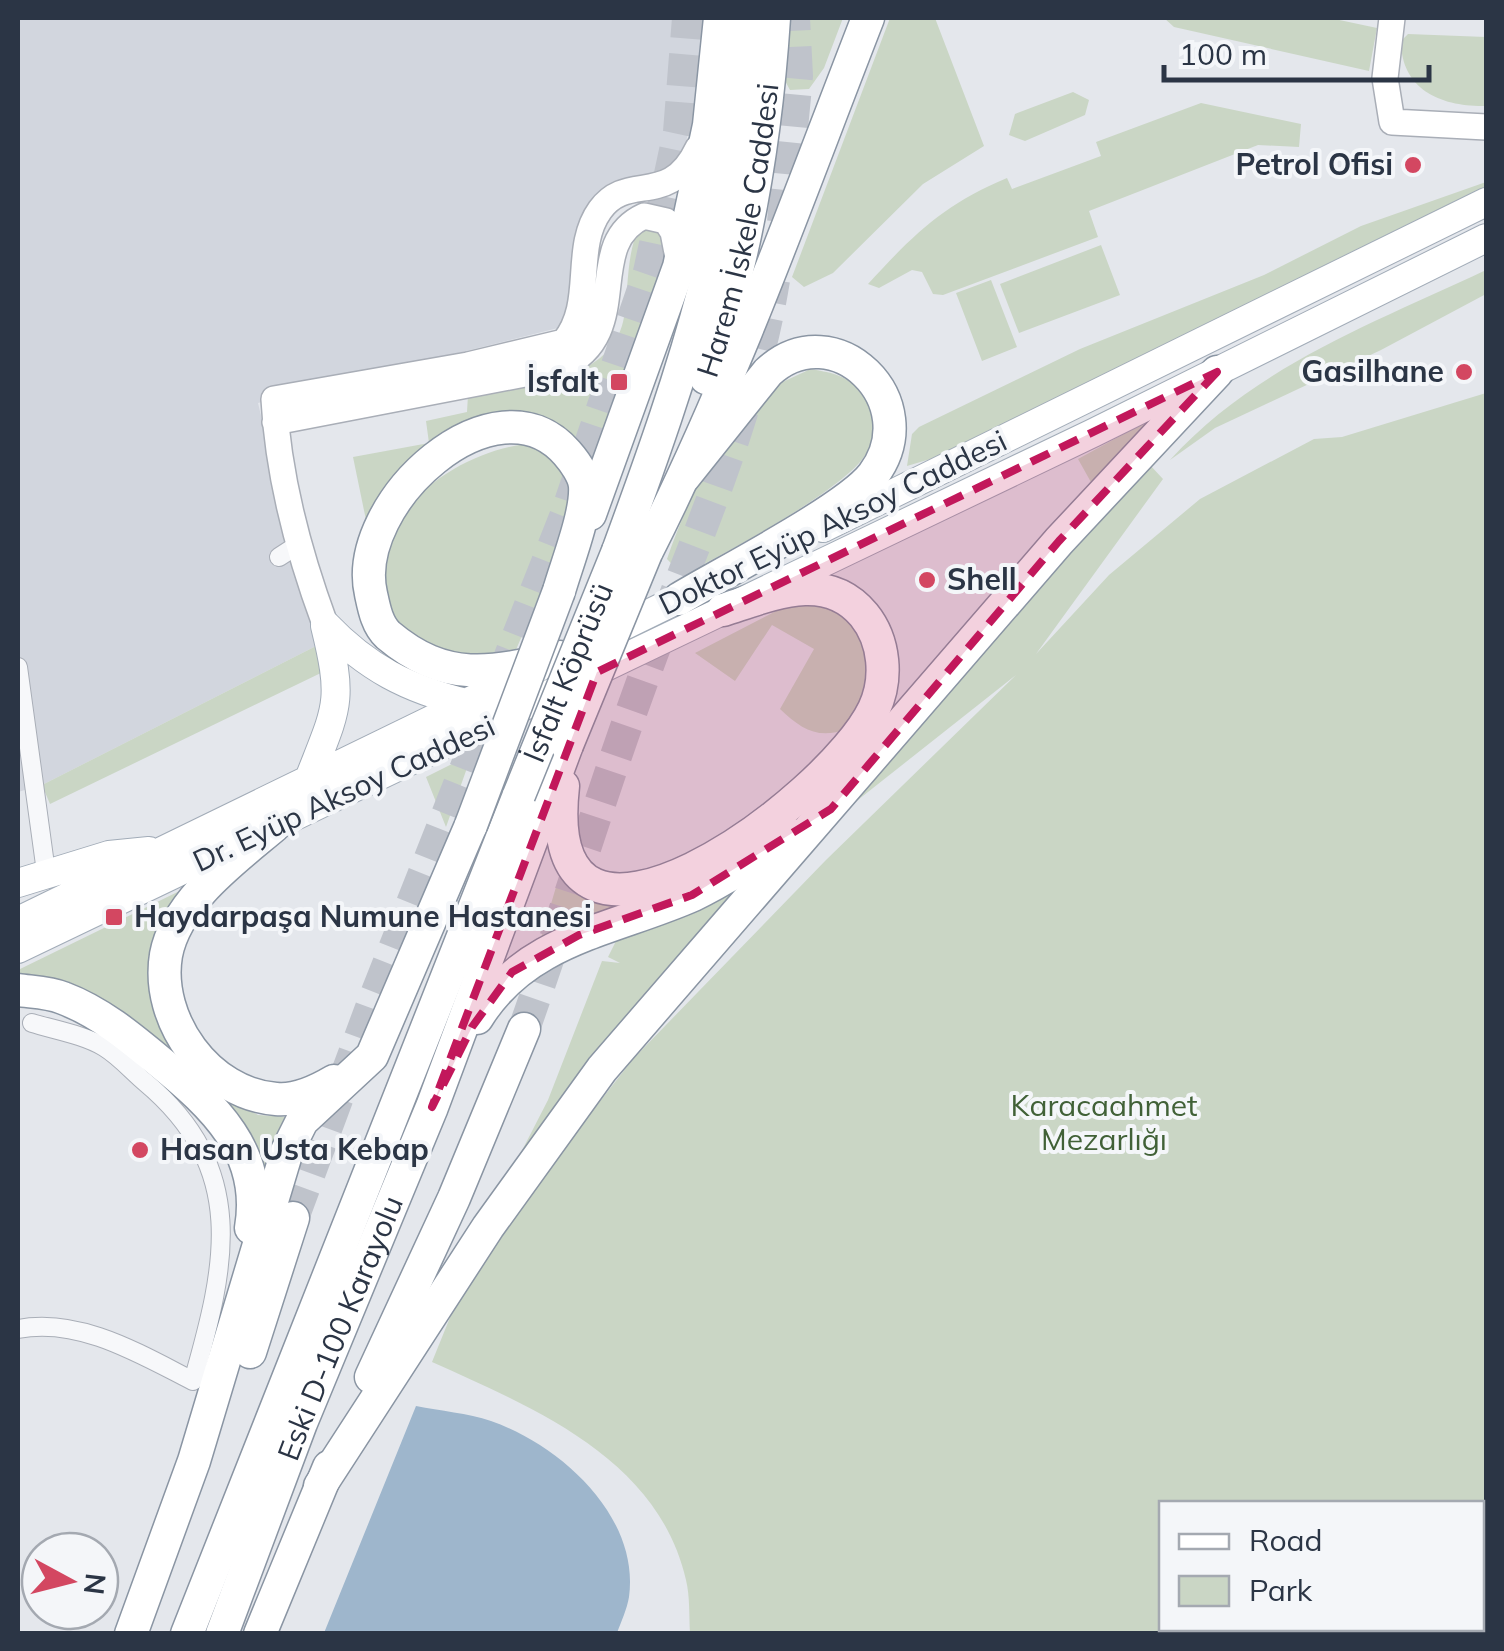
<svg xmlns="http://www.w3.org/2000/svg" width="1504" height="1651" font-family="Mulish,sans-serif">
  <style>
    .built { fill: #d2d6de }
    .green { fill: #cad6c5; fill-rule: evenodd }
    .water { fill: #9eb6cc }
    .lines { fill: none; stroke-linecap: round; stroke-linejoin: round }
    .highway-tunnel { stroke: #bfc3cb; stroke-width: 32; stroke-dasharray: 32 16; stroke-linecap: butt }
    .street-casing { stroke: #a9aeb7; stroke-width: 20 }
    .secondary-casing { stroke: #a9aeb7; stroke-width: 28 }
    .primary-casing { stroke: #a2acb8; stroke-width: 30 }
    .highway-casing { stroke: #8a95a3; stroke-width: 35 }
    .street { stroke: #f7f8fa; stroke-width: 18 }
    .secondary { stroke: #fff; stroke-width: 25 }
    .primary { stroke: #fff; stroke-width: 28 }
    .highway { stroke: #fff; stroke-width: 32 }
    .highway-bridge-casing { stroke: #8a95a3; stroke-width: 35; stroke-linecap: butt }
    .highway-bridge { stroke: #fff; stroke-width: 32 }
    .marked { fill: #c2185b; fill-opacity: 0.2; stroke: #c2185b; stroke-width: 8; stroke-dasharray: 20 12; stroke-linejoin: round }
    .poi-dot { fill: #d34761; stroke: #f4f6f9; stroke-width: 4 }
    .labels { text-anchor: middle; stroke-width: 8; stroke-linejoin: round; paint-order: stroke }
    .poi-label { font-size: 30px; font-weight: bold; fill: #2b3545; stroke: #f4f6f9; text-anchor: end }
    .street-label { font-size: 30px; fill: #2b3545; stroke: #f4f6f9 }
    .park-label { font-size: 30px; fill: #416137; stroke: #f4f6f9 }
  </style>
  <rect width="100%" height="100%" fill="#e4e7ec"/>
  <path class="built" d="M18,18H704L699,92L679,168L611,186L566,326L258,403L316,646L42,785L18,792Z"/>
  <path class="green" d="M787,18H843L824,68L809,89L790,90L783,77Z
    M890,18H935L984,146L923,184L833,273L804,287L792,277Z
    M1164,18H1330L1377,28L1369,71L1174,27Z
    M1408,34L1486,37V106C1442,107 1401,90 1401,41Z
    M1073,92L1089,100L1085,115L1025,141L1009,135L1015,114Z
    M1201,103L1301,124L1299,147L1258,145L1089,211L1098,237L943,295L933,294L922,272L912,270L879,288L868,284C913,235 944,204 1007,178L1012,189L1101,156L1096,142Z
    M1486,182V196L937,457L907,466L912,434L919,427L1080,349L1264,275L1361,226Z
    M640,225L672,237L640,351L618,378L612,436L599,484L521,418L366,520L353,457L429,443L426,421L467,412L468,395C520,385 613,384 624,317C629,285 626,254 640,225Z
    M1101,245L1120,295L1019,333L1000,284Z
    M1486,270V294L1381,350L1215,428L1170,460C1255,366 1374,323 1486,270Z
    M991,280L1017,347L982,361L956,293Z
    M810,369C835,373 854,377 866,401C874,417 876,436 867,452C850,487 721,556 682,575L667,559C687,501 716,439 761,396C774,384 795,377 810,369Z
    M1486,393V1633H690C689,1616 690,1596 686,1580C658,1458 534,1408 432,1362L470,1268L633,1059L826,860L1016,675L849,807L848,799L1149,464L1163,479L1036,654L1109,575L1200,499L1314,439L1342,437ZM1162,1504H1482V1628H1162Z
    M1182,402L1092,484L1078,459Z
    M527,444L542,452L570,479L567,531L515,652L463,662L396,625C392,613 387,600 384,588C371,510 460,451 527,444Z
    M811,603C865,619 862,631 873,683L847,729C818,740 801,729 780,709L814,649L772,625L735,681L695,653L782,608Z
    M316,646L325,671L50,804L42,785Z
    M472,754L446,827L426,777Z
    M564,880L597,901L633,912L540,941L556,887Z
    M198,882L159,969L240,1105L258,1115L288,1117L264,1182L252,1147L18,976V970Z
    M749,883L497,1199L548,1100L602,961L620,963L608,957L616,941Z"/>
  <path class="water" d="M416,1406C440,1411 468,1413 491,1421C560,1445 640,1516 629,1597C627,1609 621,1622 617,1633H324Z"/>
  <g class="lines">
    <path class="highway-tunnel" d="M783,222L797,76L794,18
      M524,1029C568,905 606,778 652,655C699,531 753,411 774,280
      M293,1218L375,997L565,517L649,272L679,132L688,18"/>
    <g class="street-casing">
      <path id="street" d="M279,557L299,544
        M18,667L46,872
        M18,1329C79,1317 140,1354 193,1381C226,1265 249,1169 145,1082C132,1071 119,1056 104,1047C84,1035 55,1030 32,1023"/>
    </g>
    <g class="secondary-casing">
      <path id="secondary" d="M1392,18L1385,78L1392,122L1486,127
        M275,422L561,367C637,333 581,245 644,216L666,221L673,232L678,258
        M325,624C298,551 278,477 274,399L468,365L564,342C596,303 572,249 600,210C628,171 669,209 698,148"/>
    </g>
    <g class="primary-casing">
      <path id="primary" d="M823,528L1486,202
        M325,624C367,668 408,689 466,703
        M603,636L695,591
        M309,779C337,707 344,703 325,626
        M18,883L109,855L149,851
        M18,921L538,668
        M18,949L1093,433L1486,238"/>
    </g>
    <g class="highway-casing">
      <g id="highway">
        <path id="s1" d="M706,378C746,261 766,141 774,18"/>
        <path d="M590,514L679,267L709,125L720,18"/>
        <path d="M618,551C686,366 737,217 745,18"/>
        <path d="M646,553C734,380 798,197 868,18"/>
        <path d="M559,591C567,563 587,513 585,486C584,475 574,461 567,453C496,371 350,503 371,594C374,608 377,625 388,635C446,684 492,673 560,657"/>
        <path d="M679,599C722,573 847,509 873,475C928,402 834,311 768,372L684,477"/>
        <path d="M563,786C537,1018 831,800 874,709C888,679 885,641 864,615C826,569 770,595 723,610"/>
        <path d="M274,826C235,859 176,901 166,955C155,1020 208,1094 276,1099C296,1101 317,1091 334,1081"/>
        <path d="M18,990C32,992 49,992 63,998C100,1012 130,1037 160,1062C214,1106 264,1152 251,1228"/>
        <path d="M477,1018C526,938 614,930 693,895C728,878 760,856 792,835"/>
        <path d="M250,1352L293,1218"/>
        <path d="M371,1377L454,1198L524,1029"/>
        <path d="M320,1486L488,1227L602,1069L1059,541L1217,372"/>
        <path d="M131,1634L194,1461L287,1151L302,1121L372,1056L471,825"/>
        <path d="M187,1634L519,795"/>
        <path id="s2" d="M222,1634L301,1423L432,1107L567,745"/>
        <path d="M260,1634L329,1467"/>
      </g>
    </g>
    <use href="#street" class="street"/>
    <use href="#secondary" class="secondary"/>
    <use href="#primary" class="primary"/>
    <use href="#highway" class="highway"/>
    <g class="highway-bridge-casing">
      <g id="highway-bridge">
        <path d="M567,745L646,553"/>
        <path id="s3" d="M519,795L618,551"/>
        <path d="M471,825L559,591"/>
      </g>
    </g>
    <use href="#highway-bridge" class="highway-bridge"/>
  </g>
  <path class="marked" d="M1217,372L1059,541L831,809L692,895L579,935L512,972L472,1027L432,1107L597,672Z"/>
  <g class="poi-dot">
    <circle cx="1413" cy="165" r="10"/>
    <circle cx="1464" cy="372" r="10"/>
    <rect x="609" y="372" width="20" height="20" rx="5"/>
    <circle cx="927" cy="580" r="10"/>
    <rect x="104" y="907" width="20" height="20" rx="5"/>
    <circle cx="140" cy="1150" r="10"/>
  </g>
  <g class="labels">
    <g class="poi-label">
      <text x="1393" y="175">Petrol Ofisi</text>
      <text x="1444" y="382">Gasilhane</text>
      <text x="599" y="392">İsfalt</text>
      <text x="947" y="590" text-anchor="start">Shell</text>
      <text x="134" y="927" text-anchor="start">Haydarpaşa Numune Hastanesi</text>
      <text x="160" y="1160" text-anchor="start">Hasan Usta Kebap</text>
    </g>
    <g class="street-label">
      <text dy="10" stroke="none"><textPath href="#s1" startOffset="152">Harem İskele Caddesi</textPath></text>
      <text transform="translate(833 523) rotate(-26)" y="10">Doktor Eyüp Aksoy Caddesi</text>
      <text dy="10" stroke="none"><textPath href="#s3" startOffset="132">İsfalt Köprüsü</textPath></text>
      <text transform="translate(344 794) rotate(-25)" y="10">Dr. Eyüp Aksoy Caddesi</text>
      <text dy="10" stroke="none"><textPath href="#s2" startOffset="328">Eski D-100 Karayolu</textPath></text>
    </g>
    <g class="park-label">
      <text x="1104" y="1116">Karacaahmet<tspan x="1104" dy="34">Mezarlığı</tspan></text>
    </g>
  </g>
  <rect width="1504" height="1651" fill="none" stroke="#2b3545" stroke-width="40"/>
  <rect x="1159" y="1501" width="325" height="130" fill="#f4f6f9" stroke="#a4a9b1" stroke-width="2.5"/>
  <rect x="1179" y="1534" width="50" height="15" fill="#ffffff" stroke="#a4a9b1" stroke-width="2.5"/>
  <text x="1249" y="1551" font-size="30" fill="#2b3545">Road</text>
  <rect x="1179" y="1576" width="50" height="30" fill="#cad6c5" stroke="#a4a9b1" stroke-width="2.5"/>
  <text x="1249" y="1601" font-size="30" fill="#2b3545">Park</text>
  <g transform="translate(70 1581) rotate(97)"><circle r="48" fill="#f4f6f9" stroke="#a4a9b1" stroke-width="2.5"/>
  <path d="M0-8L18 38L0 25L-18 38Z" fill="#d34761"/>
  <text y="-15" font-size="28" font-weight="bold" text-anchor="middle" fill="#2b3545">N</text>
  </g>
  <path d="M1164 65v15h265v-15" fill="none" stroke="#2b3545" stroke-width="5"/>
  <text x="1179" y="65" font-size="30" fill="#2b3545" stroke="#f4f6f9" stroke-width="8" paint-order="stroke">100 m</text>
</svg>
